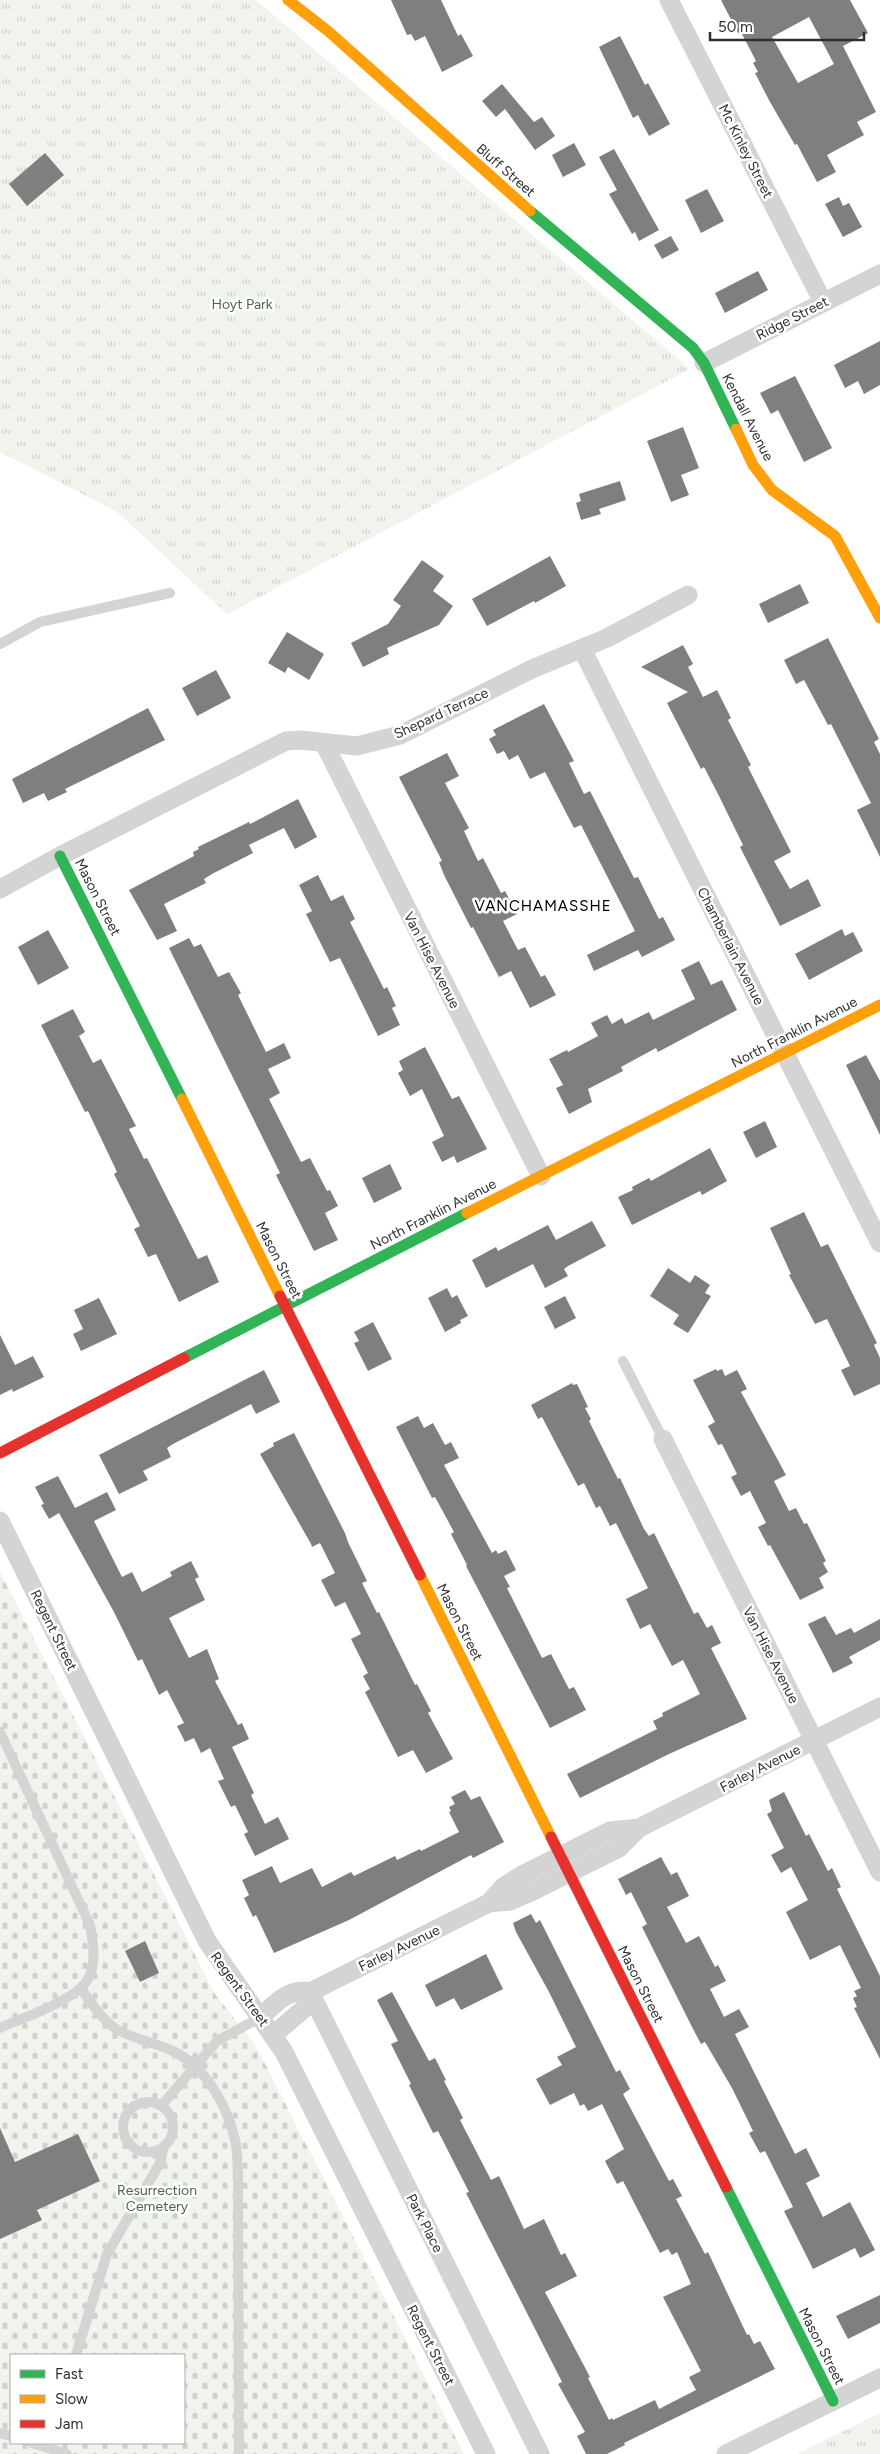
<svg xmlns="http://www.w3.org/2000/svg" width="880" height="2454" font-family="Figtree,sans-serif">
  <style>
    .cemetery { fill: url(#cemetery-stones); fill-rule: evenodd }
    .park { fill: url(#park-tufts) }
    .building { fill: #7f7f7f; fill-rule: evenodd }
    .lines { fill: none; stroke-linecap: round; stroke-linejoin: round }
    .lane { stroke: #d4d4d4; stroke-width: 10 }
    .street { stroke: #d4d4d4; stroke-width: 19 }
    .fast { stroke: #30b455; stroke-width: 11 }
    .slow { stroke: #ff9f0a; stroke-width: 11 }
    .jam { stroke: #e5322d; stroke-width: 11 }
    .labels { text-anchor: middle; stroke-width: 5; stroke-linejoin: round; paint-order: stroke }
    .street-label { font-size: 14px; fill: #2f2f2f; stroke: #fff }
    .park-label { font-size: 14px; fill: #4a6840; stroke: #fff }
    .neighbourhood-label { font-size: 15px; letter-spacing: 1px; fill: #000; stroke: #fff }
  </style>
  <defs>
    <pattern id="cemetery-stones" width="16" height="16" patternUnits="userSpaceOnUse" patternTransform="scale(1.25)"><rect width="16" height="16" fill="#f0f4ed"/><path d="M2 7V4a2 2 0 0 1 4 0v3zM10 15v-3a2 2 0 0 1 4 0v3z" fill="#ced2cc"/></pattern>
    <pattern id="park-tufts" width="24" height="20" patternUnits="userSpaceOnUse" patternTransform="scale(1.25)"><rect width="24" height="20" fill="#f0f4ed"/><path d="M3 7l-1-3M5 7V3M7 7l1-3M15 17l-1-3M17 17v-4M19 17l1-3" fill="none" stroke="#ced2cc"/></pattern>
  </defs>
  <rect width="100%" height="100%" fill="#fff"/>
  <path class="cemetery" d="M0,1572L215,1994L256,2046L464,2454H0ZM11,2355H184V2443H11Z"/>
  <path class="park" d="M0,0H256L690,369L227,614L116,511L0,452Z
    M880,2413V2454H797Z"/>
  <path class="building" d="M391,0H441L458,36L461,34L473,56L442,72L425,36L415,41L411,34L407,35Z
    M721,0H850L868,33L843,46L876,112L857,122L864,135L827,155L836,172L817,182L797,144L795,145L770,102L755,73L758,72L753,63L756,61L741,32L738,33ZM809,17L834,64L798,83L772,37Z
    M620,36L645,85L648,83L670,124L649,136L638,115L633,118L599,47Z
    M502,84L534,122L542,117L555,136L535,150L505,109L496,117L482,101Z
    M574,143L586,165L563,177L552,155Z
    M614,149L659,230L639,241L635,232L632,234L609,194L617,190L599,157Z
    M45,153L64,175L27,206L9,184Z
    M707,189L724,221L701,233L685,200Z
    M839,197L843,206L849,203L862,227L843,237L825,204Z
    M671,236L679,250L662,259L654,245Z
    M758,271L768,290L725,313L715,293Z
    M880,341V385L864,394L858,381L845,388L834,365Z
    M795,376L832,448L804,462L778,410L771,414L760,393Z
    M683,427L699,468L681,475L689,495L671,502L647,441Z
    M620,481L626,500L599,509L601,514L581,520L576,503L581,501L579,494Z
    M550,556L566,586L535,603L534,601L487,626L472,599Z
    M422,560L444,576L433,591L453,606L439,625L387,648L389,654L363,667L351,643L388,624L401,606L393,600Z
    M800,584L809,603L768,623L759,604Z
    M287,632L324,654L309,680L288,667L285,673L268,663Z
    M828,638L879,739L874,742L880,754V857L857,810L871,803L831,724L828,725L804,680L796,684L784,660Z
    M683,645L693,664L688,667L703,697L717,690L731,718L728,720L751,765L748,767L791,852L774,861L790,889L808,879L821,906L780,926L740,847L743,845L719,796L704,767L701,769L667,703L688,692L641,667Z
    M216,670L231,698L197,716L182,688Z
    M544,704L574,761L569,763L584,794L590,791L634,878L638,877L659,919L663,917L675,940L642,957L638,950L594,971L587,955L635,931L581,825L574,828L545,772L530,779L518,755L509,760L504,751L497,754L489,739L496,735L493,730Z
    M148,708L165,740L65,789L67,792L48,801L44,793L23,803L12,779Z
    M447,753L459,776L445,783L469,828L464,831L478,861L483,858L501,893L505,891L517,914L503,921L518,950L525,947L541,977L545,975L556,995L530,1008L511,971L499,977L473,927L471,928L444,875L439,862L442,861L399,777Z
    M298,799L317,837L295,849L284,828L249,845L253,853L212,874L204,879L206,883L164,904L177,931L157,940L129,890L194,856L193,852L199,849L198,847L249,822L250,824Z
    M318,875L331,901L343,895L355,919L350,922L384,989L387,987L396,1006L392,1008L400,1025L378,1036L340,958L330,962L306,914L312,911L299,885Z
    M842,929L845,936L853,932L863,951L809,980L795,954Z
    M48,930L69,968L38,985L18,947Z
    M189,938L194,947L201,944L218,977L229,972L241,993L238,995L266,1052L284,1043L291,1058L268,1069L280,1093L269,1099L301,1162L310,1158L327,1191L330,1190L338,1206L325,1213L338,1240L314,1251L276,1175L280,1173L169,948Z
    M699,961L711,985L722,980L737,1010L658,1052L656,1048L621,1067L623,1071L588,1089L592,1102L569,1114L556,1088L563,1085L549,1059L567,1050L568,1052L598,1036L591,1023L607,1015L612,1024L622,1018L625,1024L649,1012L653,1020L695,999L681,970Z
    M73,1009L85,1032L79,1036L93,1063L101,1059L136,1126L129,1129L144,1159L147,1158L198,1259L207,1255L219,1282L179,1302L156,1254L148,1257L134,1229L140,1226L114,1174L117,1172L88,1111L85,1112L41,1025Z
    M425,1047L452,1099L459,1096L487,1149L457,1163L454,1156L442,1162L432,1142L444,1136L422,1089L410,1096L398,1073L403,1070L399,1061Z
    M866,1055L880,1081V1135L846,1065Z
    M765,1121L777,1147L756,1158L743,1132Z
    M710,1148L727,1181L702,1195L700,1191L632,1225L618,1197L633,1190L632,1187L649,1178L651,1181Z
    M390,1164L402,1189L374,1203L362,1178Z
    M804,1212L821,1247L828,1244L877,1343L874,1345L880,1358V1384L854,1396L841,1370L850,1366L827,1319L815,1324L789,1275L791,1274L770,1228Z
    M592,1221L606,1246L568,1266L564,1269L568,1276L545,1288L533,1264L486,1288L472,1260L496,1247L498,1251L548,1225L556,1240Z
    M668,1268L690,1283L695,1275L710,1285L705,1293L711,1296L688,1333L673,1324L679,1315L650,1296Z
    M447,1288L452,1298L457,1295L468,1316L460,1320L461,1323L445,1332L428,1298Z
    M565,1296L576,1318L555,1329L544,1307Z
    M99,1298L117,1334L81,1351L73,1334L83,1329L74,1310Z
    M373,1322L392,1359L368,1371L354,1343L359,1341L354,1332Z
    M0,1335L15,1365L33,1356L44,1377L13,1392L12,1389L0,1395Z
    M716,1369L717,1371L722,1369L725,1376L737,1370L747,1389L741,1392L786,1475L774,1481L789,1511L796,1508L804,1524L807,1523L826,1561L823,1563L828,1572L819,1578L824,1588L800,1600L770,1545L768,1546L758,1527L766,1523L750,1491L741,1496L731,1477L737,1474L722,1444L718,1445L708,1426L715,1422L693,1380Z
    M264,1370L280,1402L256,1414L251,1404L173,1444L167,1448L171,1457L143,1471L148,1480L119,1494L99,1455Z
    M572,1383L573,1385L577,1384L588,1407L585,1408L591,1419L589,1421L618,1479L620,1478L644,1529L649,1536L654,1533L694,1614L698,1612L707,1628L712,1625L721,1643L711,1648L747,1719L669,1754L580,1798L567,1774L657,1729L653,1721L663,1716L662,1713L700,1694L683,1660L672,1666L650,1624L640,1629L626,1599L648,1588L616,1523L610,1526L600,1506L596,1508L584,1483L578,1486L542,1417L538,1419L531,1405Z
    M418,1416L424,1428L433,1423L445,1445L451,1442L459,1458L444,1465L492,1553L496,1550L498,1554L506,1550L516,1570L504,1576L510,1587L507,1588L542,1658L551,1654L569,1689L574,1687L586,1710L550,1728L466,1566L467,1565L451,1534L454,1532L435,1497L432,1498L396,1427Z
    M294,1433L345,1533L348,1542L367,1581L362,1583L377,1613L379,1612L415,1685L417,1684L431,1711L428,1713L453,1759L426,1773L413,1750L398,1757L365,1692L370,1689L363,1676L368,1673L351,1639L361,1634L345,1602L335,1607L321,1580L335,1573L320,1543L312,1547L311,1544L260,1454L274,1446L273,1443Z
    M58,1476L75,1508L107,1492L116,1510L94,1521L122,1577L132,1572L142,1592L172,1576L170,1572L191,1561L199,1577L195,1579L205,1600L169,1618L189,1658L207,1649L219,1679L215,1681L238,1725L242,1723L249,1739L232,1747L254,1793L251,1795L265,1824L278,1817L289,1839L255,1856L244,1834L248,1832L235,1805L231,1807L218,1781L224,1779L210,1748L201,1753L194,1738L185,1742L177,1726L184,1723L167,1690L159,1695L142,1659L138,1661L114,1612L59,1513L49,1519L41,1505L44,1504L35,1487Z
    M825,1616L836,1635L851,1628L854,1633L880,1619V1640L849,1657L853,1663L833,1673L808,1624Z
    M465,1790L471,1800L480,1796L504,1842L473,1858L471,1855L349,1920L274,1953L256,1915L253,1917L244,1898L249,1895L242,1880L272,1866L280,1883L312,1868L322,1887L351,1872L354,1876L395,1856L397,1860L420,1849L421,1851L459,1832L449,1812L451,1811L449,1807L455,1804L451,1797Z
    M784,1792L806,1836L809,1834L828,1871L832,1868L841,1887L837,1889L880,1976V2059L854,2008L857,2007L853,1998L857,1996L854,1991L861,1988L840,1945L810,1960L786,1912L808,1900L791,1867L781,1873L771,1855L784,1848L767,1814L772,1811L769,1800Z
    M661,1857L671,1875L677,1872L689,1896L667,1907L686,1943L699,1936L715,1967L718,1965L726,1981L710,1989L724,2017L739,2009L749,2027L735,2034L795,2154L806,2148L820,2176L806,2183L823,2217L850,2202L875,2250L860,2258L855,2248L813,2269L784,2211L793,2207L765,2151L760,2153L749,2133L753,2131L732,2088L705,2042L701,2044L691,2025L642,1927L647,1924L631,1892L626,1895L618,1879Z
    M531,1914L536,1923L540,1920L616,2072L620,2070L630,2089L623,2094L669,2181L673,2179L682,2196L676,2199L705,2254L708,2252L747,2335L749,2334L754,2344L760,2341L775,2369L624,2443L625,2445L607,2454H586L577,2436L585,2432L558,2384L562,2382L466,2193L469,2192L438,2131L433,2133L409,2085L411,2084L391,2044L398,2041L377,2000L392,1992L429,2061L435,2058L446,2080L444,2081L463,2118L460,2120L491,2180L499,2176L524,2229L544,2219L561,2255L565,2253L577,2276L545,2292L590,2377L588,2378L609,2420L612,2418L613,2420L655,2400L659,2409L696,2390L689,2377L701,2371L663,2297L691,2284L677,2252L672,2255L668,2249L660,2253L623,2181L617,2184L605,2161L624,2149L602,2104L588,2111L584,2104L580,2106L574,2093L550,2105L536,2079L562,2065L557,2057L576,2047L549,1992L516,1932L513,1923Z
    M145,1941L159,1973L140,1982L125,1951Z
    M486,1954L503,1989L461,2010L454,1998L436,2007L425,1985Z
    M0,2128L15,2162L78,2134L100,2181L37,2210L42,2220L0,2239Z
    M880,2295V2323L848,2339L836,2316Z"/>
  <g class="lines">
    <path class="lane" d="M0,644L40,622L170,593
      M623,1361L663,1439
      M0,1732L90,1925C93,1942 97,1963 88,1979C77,2000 22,2018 0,2028
      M81,1989C91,2002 102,2020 116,2029C135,2040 158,2043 177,2053C206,2069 226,2104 234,2136C238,2148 237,2162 238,2174L239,2454
      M123 2127a25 25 0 1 1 50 0a25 25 0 1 1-50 0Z
      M161,2106L217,2041L261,2017
      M76,2355L107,2254L160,2163L164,2146
      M0,2433L11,2436
      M32,2443L67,2454"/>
    <path class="street" d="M669,0L823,302
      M704,363L880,274
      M582,649L880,1243
      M324,743L541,1176
      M0,889L60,856L286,741L300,740L357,746L400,735L532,669L607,638L688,595
      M663,1439L880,1872
      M0,1521L207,1941L284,2052L486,2454
      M489,1903L503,1887L522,1875L610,1831L639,1828
      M310,1992L540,2454
      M261,2017C274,2004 290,1987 310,1992L489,1903L510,1901L531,1892L619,1848L639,1828L880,1707
      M273,2035L306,2007L310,1992
      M726,2454L880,2378"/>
    <path class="fast" d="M530,211L693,348L704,363L736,429
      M60,856L182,1099
      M184,1358L467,1213
      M726,2187L833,2401"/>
    <path class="slow" d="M288,0L328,31L530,211
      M736,429L753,465L772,490L835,536L880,618
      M182,1099L280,1296
      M467,1213L880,1005
      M420,1575L551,1837"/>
    <path class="jam" d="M280,1296L420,1575
      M0,1453L184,1358
      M551,1837L726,2187"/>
  </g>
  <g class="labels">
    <g class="street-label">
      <text transform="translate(746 151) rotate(63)" y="5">Mc Kinley Street</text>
      <text transform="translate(506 170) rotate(41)" y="5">Bluff Street</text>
      <text transform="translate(792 318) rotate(-27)" y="5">Ridge Street</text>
      <text transform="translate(748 417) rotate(63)" y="5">Kendall Avenue</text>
      <text transform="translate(441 713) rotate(-25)" y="5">Shepard Terrace</text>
      <text transform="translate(98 897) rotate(63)" y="5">Mason Street</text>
      <text transform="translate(731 946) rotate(63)" y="5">Chamberlain Avenue</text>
      <text transform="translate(432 960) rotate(63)" y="5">Van Hise Avenue</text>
      <text transform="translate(794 1032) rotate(-27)" y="5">North Franklin Avenue</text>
      <text transform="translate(433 1214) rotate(-27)" y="5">North Franklin Avenue</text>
      <text transform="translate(279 1260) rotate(63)" y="5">Mason Street</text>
      <text transform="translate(460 1622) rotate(63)" y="5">Mason Street</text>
      <text transform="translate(54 1630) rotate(64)" y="5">Regent Street</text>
      <text transform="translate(771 1655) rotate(63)" y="5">Van Hise Avenue</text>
      <text transform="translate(760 1768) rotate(-27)" y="5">Farley Avenue</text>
      <text transform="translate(399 1948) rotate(-26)" y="5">Farley Avenue</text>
      <text transform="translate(641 1984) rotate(63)" y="5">Mason Street</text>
      <text transform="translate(240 1989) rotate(54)" y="5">Regent Street</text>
      <text transform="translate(425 2223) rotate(63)" y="5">Park Place</text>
      <text transform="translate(431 2345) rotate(63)" y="5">Regent Street</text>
      <text transform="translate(822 2346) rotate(63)" y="5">Mason Street</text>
    </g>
    <g class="park-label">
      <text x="242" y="309">Hoyt Park</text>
      <text x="157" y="2195">Resurrection<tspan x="157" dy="16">Cemetery</tspan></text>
    </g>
    <g class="neighbourhood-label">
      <text x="543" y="911">VANCHAMASSHE</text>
    </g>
  </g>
  <rect x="10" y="2354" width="175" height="90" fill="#ffffff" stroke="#acacac"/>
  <rect x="20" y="2370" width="25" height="8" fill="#30b455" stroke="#acacac"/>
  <text x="55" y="2379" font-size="15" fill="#2f2f2f">Fast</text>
  <rect x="20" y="2395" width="25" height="8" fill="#ff9f0a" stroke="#acacac"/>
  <text x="55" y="2404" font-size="15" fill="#2f2f2f">Slow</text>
  <rect x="20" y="2420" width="25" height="8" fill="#e5322d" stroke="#acacac"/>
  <text x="55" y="2429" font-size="15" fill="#2f2f2f">Jam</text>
  <path d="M710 32v8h154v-8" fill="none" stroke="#2f2f2f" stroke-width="2.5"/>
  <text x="718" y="32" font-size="15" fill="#2f2f2f" stroke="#ffffff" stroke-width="4" paint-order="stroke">50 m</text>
</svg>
